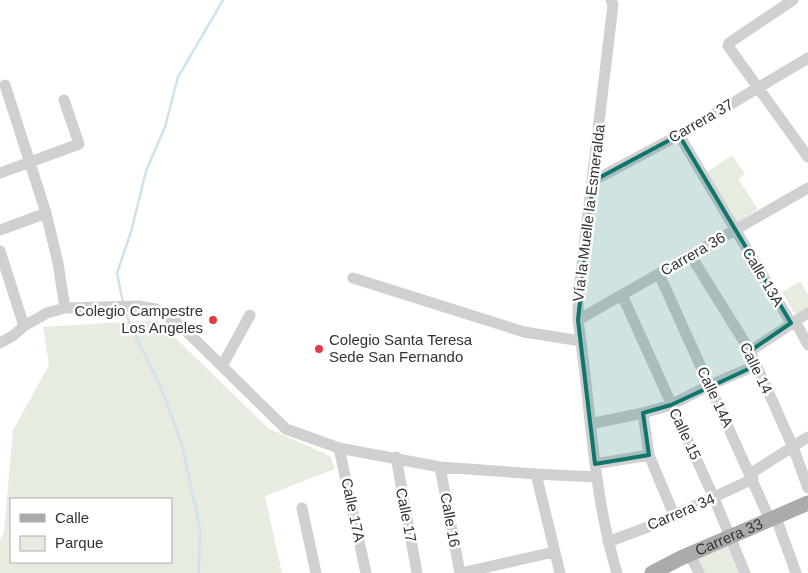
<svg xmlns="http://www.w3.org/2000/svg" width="808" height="573" font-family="Arial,sans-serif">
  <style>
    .green { fill: #e6ecdf; fill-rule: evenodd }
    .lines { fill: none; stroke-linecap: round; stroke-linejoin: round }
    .stream { stroke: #cfe2ee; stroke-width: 2.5 }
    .minor { stroke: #d0d0d0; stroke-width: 11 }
    .major { stroke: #ababab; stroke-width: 15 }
    .marked { fill: #0f766e; fill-opacity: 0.2; stroke: #0f766e; stroke-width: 4; stroke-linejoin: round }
    .poi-dot { fill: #e63946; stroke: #fff; stroke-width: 2 }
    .labels { text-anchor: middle; stroke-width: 5; stroke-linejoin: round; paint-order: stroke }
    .street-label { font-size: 15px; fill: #333; stroke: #fff }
    .poi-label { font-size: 15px; fill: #333; stroke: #fff; text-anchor: end }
  </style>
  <rect width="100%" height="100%" fill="#fff"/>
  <path class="green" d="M732,155L745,174L738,179L758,209L737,223L704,174Z
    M800,281L808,295V309L796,316L782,292Z
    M157,320L268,428L330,456L335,469L265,496L282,573H0V541L4,531L13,430L49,365L43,327ZM11,499H171V562H11Z
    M727,544L739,573H704L696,557Z"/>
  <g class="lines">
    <path class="stream" d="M123,303L117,273L131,232L146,171L165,127L178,77L223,0
      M125,311L132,329L162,390L182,445L200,529L199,573"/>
    <path class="minor" d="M611,0L613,5L578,297V320C591,405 592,491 617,573
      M793,0L729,43L728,46L808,157
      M5,85L46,213L58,263L65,308
      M679,135L791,323
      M0,173L79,144L64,100
      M593,181L679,135L808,58
      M0,230L46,213
      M0,251L24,326
      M691,256L750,351L793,447L808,488
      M659,274L770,520
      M353,278L524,332L581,341
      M622,295L714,498L745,573
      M578,320L808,188
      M795,321L808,345
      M0,343L14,335L24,326L47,313L65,308L138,306L156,309L180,325L286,429L339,448L440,467L536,474L596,477
      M750,351L808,313
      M222,366L250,315
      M643,413L649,455L674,515
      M590,424L643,413L671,405L710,385L757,365
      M339,448L366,573
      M396,457L417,573
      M595,464L649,455
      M440,467L460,573
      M536,474L560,573
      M750,474L808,437
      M302,508L316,573
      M776,518L796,573
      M608,542L653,525L753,479
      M690,555L699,573
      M461,573L554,552"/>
    <path class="major" id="s1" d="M652,573L681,558L808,503"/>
  </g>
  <path class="marked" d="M679,135L791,323L750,351L757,365L671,405L643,413L649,455L595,464L578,320L593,181Z"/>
  <g class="poi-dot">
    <circle cx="213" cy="320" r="5"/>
    <circle cx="319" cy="349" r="5"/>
  </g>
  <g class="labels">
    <g class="street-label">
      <text transform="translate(701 121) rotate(-30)" y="5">Carrera 37</text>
      <text transform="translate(589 213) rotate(-83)" y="5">Vía la Muelle la Esmeralda</text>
      <text transform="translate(693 254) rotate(-30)" y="5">Carrera 36</text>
      <text transform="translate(763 277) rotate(59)" y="5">Calle 13A</text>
      <text transform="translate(756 368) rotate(64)" y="5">Calle 14</text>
      <text transform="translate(715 397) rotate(65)" y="5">Calle 14A</text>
      <text transform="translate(685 434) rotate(65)" y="5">Calle 15</text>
      <text transform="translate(353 510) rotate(78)" y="5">Calle 17A</text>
      <text transform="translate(681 512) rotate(-23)" y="5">Carrera 34</text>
      <text transform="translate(406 515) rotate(79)" y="5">Calle 17</text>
      <text transform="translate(450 520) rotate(80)" y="5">Calle 16</text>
      <text dy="5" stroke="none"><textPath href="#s1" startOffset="85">Carrera 33</textPath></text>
    </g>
    <g class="poi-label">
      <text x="203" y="316">Colegio Campestre<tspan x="203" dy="17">Los Angeles</tspan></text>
      <text x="329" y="345" text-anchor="start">Colegio Santa Teresa<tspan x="329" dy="17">Sede San Fernando</tspan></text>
    </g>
  </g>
  <rect x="10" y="498" width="162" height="65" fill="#ffffff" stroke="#adadad"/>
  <rect x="20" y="514" width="25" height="8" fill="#ababab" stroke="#adadad"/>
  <text x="55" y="523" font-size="15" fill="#333333">Calle</text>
  <rect x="20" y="536" width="25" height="15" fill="#e6ecdf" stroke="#adadad"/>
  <text x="55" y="548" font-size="15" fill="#333333">Parque</text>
</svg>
